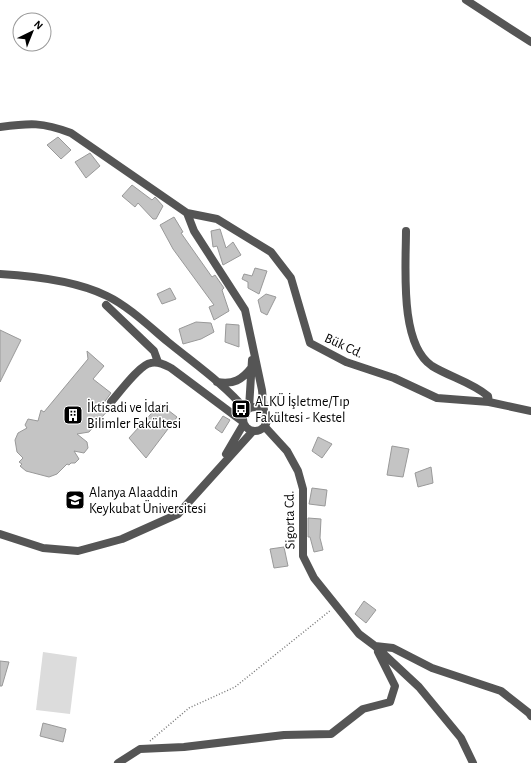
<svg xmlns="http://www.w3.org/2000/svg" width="531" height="763" font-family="'Alegreya Sans',sans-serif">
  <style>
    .green { fill: #dcdcdc }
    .building { fill: #c4c4c4; stroke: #999 }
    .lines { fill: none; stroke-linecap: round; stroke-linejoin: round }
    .path { stroke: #777; stroke-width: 1.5; stroke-dasharray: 1 2; stroke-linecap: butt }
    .minor { stroke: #555; stroke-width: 8 }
    .labels { text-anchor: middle; stroke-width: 3; stroke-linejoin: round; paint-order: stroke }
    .street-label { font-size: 14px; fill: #000; stroke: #fff }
    .poi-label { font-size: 14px; fill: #000; stroke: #fff; text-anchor: start }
  </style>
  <rect width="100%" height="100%" fill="#fff"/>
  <path class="green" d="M43,652L77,657L70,714L36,710Z"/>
  <path class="building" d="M58,137L71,150L61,159L47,145Z
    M90,153L100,166L86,178L75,162Z
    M132,185L152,200L155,197L163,206L156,219H153L138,203L135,207L122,196Z
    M174,217L183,232L181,233L200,260L212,277L215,275L224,288L222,290L229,311L214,320L209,307L214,305L173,249L160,225Z
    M220,229L226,248L233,242L241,255L223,265L217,246L213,247L211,231Z
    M255,268L267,271L259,294L248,288V282L242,279L244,274L252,276Z
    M170,288L176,299L162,304L157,294Z
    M266,294L276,297L267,315L261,312L258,300Z
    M196,322L211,323L214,332L201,339L183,344L179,329Z
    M226,324L239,325V347L225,342Z
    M0,330L21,340L0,382Z
    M87,351L104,366L93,379L111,393L103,404L109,409L89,432L77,434L87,442L88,448L84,453L74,451L79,459L75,463H71L69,465L67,464L57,474L49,477L26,471L20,466L22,464L19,462L23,458L17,452L15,440L18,433L27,428L25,425L28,419L38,421L41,410L44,412L88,359Z
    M160,404L177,417L146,458L129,438Z
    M223,416L230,420L222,433L215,428Z
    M318,437L332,444L322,458L312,451Z
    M392,446L409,449L403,477L387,475Z
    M431,467L433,483L418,487L415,473Z
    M312,488L327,490L325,506L309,504Z
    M308,518L321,519L320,538L323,550L314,552L310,537H308Z
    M284,547L288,566L274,568L270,549Z
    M364,601L376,610L366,623L355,614Z
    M0,661L9,662L2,686H0Z
    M43,723L66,729L63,742L40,736Z"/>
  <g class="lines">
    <path class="path" d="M150,741L189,708L235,687L331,610"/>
    <path class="minor" d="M466,0L531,42
      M0,127C30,123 42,122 71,133L187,213L194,231L245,310L262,390L264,411
      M187,213L217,219L271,252L291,278L310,343L346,362L394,378L437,398L489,402L531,411
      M406,231C406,266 399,344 432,366C450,377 471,382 488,396L489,402
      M0,274C33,276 77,281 107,296C128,306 150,327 168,342C195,364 224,384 246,410
      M106,305L154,351L158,362
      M217,382C233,385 242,380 252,367
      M111,402C119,393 140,364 151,363C158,361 165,365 171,368L242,421
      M243 419a12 12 0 1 1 24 0a12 12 0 1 1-24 0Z
      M249,408L252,360
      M265,427L287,451L298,471L303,489V556L314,578L359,634L375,646L419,687L461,738L473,763
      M226,454L243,425
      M0,534L43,548L78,551L122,539L178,514L252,432
      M375,646L393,648L432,668L501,691L529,713L531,716
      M118,763L140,749L184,747L284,735L331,734L363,709L390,702L395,686L378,652"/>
  </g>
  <defs>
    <g id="bus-square" transform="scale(1)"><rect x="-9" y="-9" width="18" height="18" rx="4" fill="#000" stroke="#fff"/><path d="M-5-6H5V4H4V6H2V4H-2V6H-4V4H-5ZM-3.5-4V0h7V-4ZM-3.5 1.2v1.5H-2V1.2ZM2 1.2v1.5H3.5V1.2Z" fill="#fff"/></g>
    <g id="building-square" transform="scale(1)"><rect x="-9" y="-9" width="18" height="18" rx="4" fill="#000" stroke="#fff"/><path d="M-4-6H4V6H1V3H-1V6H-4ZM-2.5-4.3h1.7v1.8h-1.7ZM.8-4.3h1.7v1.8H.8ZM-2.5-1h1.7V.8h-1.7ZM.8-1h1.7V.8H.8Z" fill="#fff"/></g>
    <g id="university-square" transform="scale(1)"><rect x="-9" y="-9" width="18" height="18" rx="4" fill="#000" stroke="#fff"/><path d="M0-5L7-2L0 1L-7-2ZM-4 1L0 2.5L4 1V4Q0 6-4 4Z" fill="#fff"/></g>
  </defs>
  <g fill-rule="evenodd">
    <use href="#bus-square" x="241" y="409"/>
    <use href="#building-square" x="73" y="415"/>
    <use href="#university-square" x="75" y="500"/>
  </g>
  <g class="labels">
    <g class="street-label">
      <text transform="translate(344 345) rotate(25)" y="5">Bük Cd.</text>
      <text transform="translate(289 520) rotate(-91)" y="5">Sigorta Cd.</text>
    </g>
    <g class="poi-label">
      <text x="255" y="406">ALKÜ İşletme/Tıp<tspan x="255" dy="16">Fakültesi - Kestel</tspan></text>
      <text x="87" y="412">İktisadi ve İdari<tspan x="87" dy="16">Bilimler Fakültesi</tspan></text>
      <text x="89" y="497">Alanya Alaaddin<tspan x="89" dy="16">Keykubat Üniversitesi</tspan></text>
    </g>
  </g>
  <g transform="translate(32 32) rotate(43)"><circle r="19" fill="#ffffff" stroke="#999999"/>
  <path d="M0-3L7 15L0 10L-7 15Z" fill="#000000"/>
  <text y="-6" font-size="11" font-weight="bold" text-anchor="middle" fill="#000000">N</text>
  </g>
</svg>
